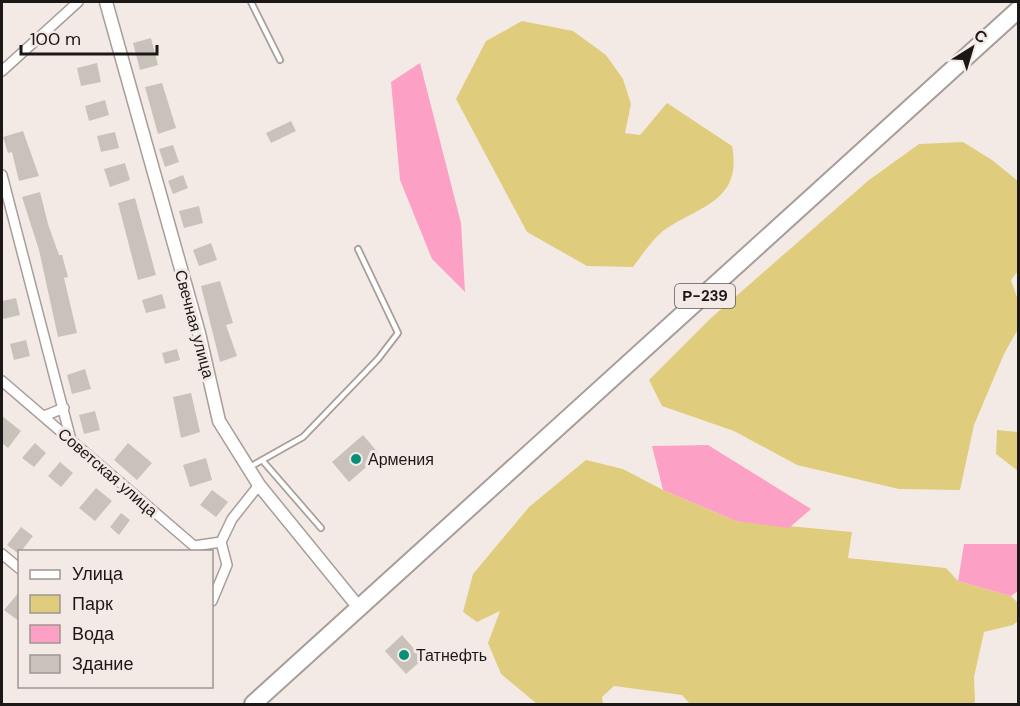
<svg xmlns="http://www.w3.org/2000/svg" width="1020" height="706" font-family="'DM Sans',sans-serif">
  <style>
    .green { fill: #dfcd7d }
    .water { fill: #fda0c6 }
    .building { fill: #c9c2bb }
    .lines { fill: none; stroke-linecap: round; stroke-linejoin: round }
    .service-casing { stroke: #a79e9a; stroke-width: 8 }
    .minor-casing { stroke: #a79e9a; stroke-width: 12 }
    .tertiary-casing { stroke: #a79e9a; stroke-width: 15 }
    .trunk-casing { stroke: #a79e9a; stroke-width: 20 }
    .service { stroke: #fff; stroke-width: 4.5 }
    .minor { stroke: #fff; stroke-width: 9 }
    .tertiary { stroke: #fff; stroke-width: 12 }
    .trunk { stroke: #fff; stroke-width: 16 }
    .poi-dot { fill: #088f77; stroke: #f4eae5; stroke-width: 2 }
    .labels { text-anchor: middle; stroke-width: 6; stroke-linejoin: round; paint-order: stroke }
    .shield { fill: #f4eae5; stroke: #5d5755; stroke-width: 1.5 }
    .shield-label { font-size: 15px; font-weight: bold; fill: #1c1817 }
    .street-label { font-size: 16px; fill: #1c1817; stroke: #f4eae5 }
    .poi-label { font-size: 16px; fill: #1c1817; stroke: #f4eae5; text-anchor: start }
  </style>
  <rect width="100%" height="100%" fill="#f4eae5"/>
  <path class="green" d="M522,21L573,31L606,55L623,79L631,104L625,133L640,135L667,103L732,146C743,202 698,206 663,231C652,240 642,255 633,267L587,266L527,232L456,99L486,41Z
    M963,142L992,160L1018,181V271L1011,280L1018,300V329L1004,354L974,425L960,490L899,489L797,465L734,431L662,406L649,380L711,318L869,180L919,144Z
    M997,430L1018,432V471L996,454Z
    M586,460L623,469L663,490L736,521L852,532L848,558L946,568L958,581L1011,596L1018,603V621L1013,625L984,632L974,677L975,702L972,704H690L682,695L614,686L602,697L603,704H537L501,674L488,643L500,611L477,622L463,612L473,574L529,507Z"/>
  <path class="water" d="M420,63L461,223L465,292L432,259L400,180L391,82Z
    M708,445L811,509L789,528L736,521L663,490L652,446Z
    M964,544H1018V591L1011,596L958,581Z"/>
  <path class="building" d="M151,38L158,65L140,70L133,43Z
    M97,63L101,82L81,86L77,68Z
    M162,83L176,128L158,134L145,87Z
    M105,100L109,115L89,121L85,106Z
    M291,121L296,131L271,143L266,133Z
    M23,131L39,176L19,181L12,152L8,153L3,137Z
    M115,132L119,148L101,152L97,136Z
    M173,145L179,162L165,167L159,149Z
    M125,163L130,180L110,187L104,169Z
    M183,175L188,188L173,194L168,181Z
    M40,192L48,224L59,255H62L68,277L64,278L77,333L58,337L39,250L22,197Z
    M135,198L156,275L138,280L118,203Z
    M199,206L203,223L184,228L179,211Z
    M211,243L217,260L199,266L193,250Z
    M220,281L233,323L226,325L237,356L220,362L201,286Z
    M162,294L166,308L146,313L142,300Z
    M16,298L20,315L3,319L2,301Z
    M26,340L30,356L14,360L10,344Z
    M177,349L180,360L165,364L162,353Z
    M85,369L91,389L72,394L67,375Z
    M191,393L200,432L181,438L173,397Z
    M95,411L100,430L84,434L79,415Z
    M2,416L21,431L8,448L2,443Z
    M363,435L380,455L349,482L332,462Z
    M35,443L46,453L34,467L22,458Z
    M128,443L152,463L137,480L114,460Z
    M206,458L212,480L190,487L183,465Z
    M60,462L73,473L61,487L48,476Z
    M96,488L112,501L95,521L79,508Z
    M212,490L228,502L216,517L200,505Z
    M121,513L130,520L119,535L110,527Z
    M21,527L33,536L19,554L7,545Z
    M20,591V622L4,610Z
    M402,635L423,659L406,674L385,651Z"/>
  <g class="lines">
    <g class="service-casing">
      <path id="service" d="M251,2L280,60
        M262,460L321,528
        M248,468L303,437L378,359L398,333L358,249"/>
    </g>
    <g class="minor-casing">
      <path id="minor" d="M2,71L78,2
        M2,175L71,440
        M2,381L194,546L221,542
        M44,416L64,408
        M2,554L20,569
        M212,601L227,565L221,542L232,519L259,485"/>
    </g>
    <g class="tertiary-casing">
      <path id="tertiary" d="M106,2L199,333L219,421L259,485L360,609"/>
    </g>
    <g class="trunk-casing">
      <path id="trunk" d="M253,704L1018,10"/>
    </g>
    <use href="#service" class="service"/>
    <use href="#minor" class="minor"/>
    <use href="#tertiary" class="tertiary"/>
    <use href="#trunk" class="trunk"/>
  </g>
  <g class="poi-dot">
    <circle cx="356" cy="459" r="6"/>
    <circle cx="404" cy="655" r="6"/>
  </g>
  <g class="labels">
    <rect class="shield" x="675" y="284" width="60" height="24" rx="4.5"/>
    <g class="shield-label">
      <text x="705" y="301">Р-239</text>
    </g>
    <g class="street-label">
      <text transform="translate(195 324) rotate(75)" y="6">Свечная улица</text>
      <text transform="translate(108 472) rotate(41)" y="6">Советская улица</text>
    </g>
    <g class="poi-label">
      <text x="368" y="465">Армения</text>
      <text x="416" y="661">Татнефть</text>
    </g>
  </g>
  <rect width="1020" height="706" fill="none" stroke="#1c1817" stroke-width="6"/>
  <rect x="18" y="550" width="195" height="138" fill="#f4eae5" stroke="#9e9693" stroke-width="1.5"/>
  <rect x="30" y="570" width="30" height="9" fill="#ffffff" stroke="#9e9693" stroke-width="1.5"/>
  <text x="72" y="580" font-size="18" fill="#1c1817">Улица</text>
  <rect x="30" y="595" width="30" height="18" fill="#dfcd7d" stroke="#9e9693" stroke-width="1.5"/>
  <text x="72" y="610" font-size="18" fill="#1c1817">Парк</text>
  <rect x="30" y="625" width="30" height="18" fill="#fda0c6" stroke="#9e9693" stroke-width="1.5"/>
  <text x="72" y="640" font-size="18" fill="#1c1817">Вода</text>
  <rect x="30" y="655" width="30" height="18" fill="#c9c2bb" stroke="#9e9693" stroke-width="1.5"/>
  <text x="72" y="670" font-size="18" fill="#1c1817">Здание</text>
  <g transform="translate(972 48) rotate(37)" stroke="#f4eae5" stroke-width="4.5" paint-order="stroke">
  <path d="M0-4.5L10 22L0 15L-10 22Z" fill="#1c1817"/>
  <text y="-9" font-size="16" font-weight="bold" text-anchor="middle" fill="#1c1817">С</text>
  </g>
  <path d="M21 45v9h136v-9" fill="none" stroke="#1c1817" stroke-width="3"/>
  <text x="30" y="45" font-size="18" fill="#1c1817" stroke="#f4eae5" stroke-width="4.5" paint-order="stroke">100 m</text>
</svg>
